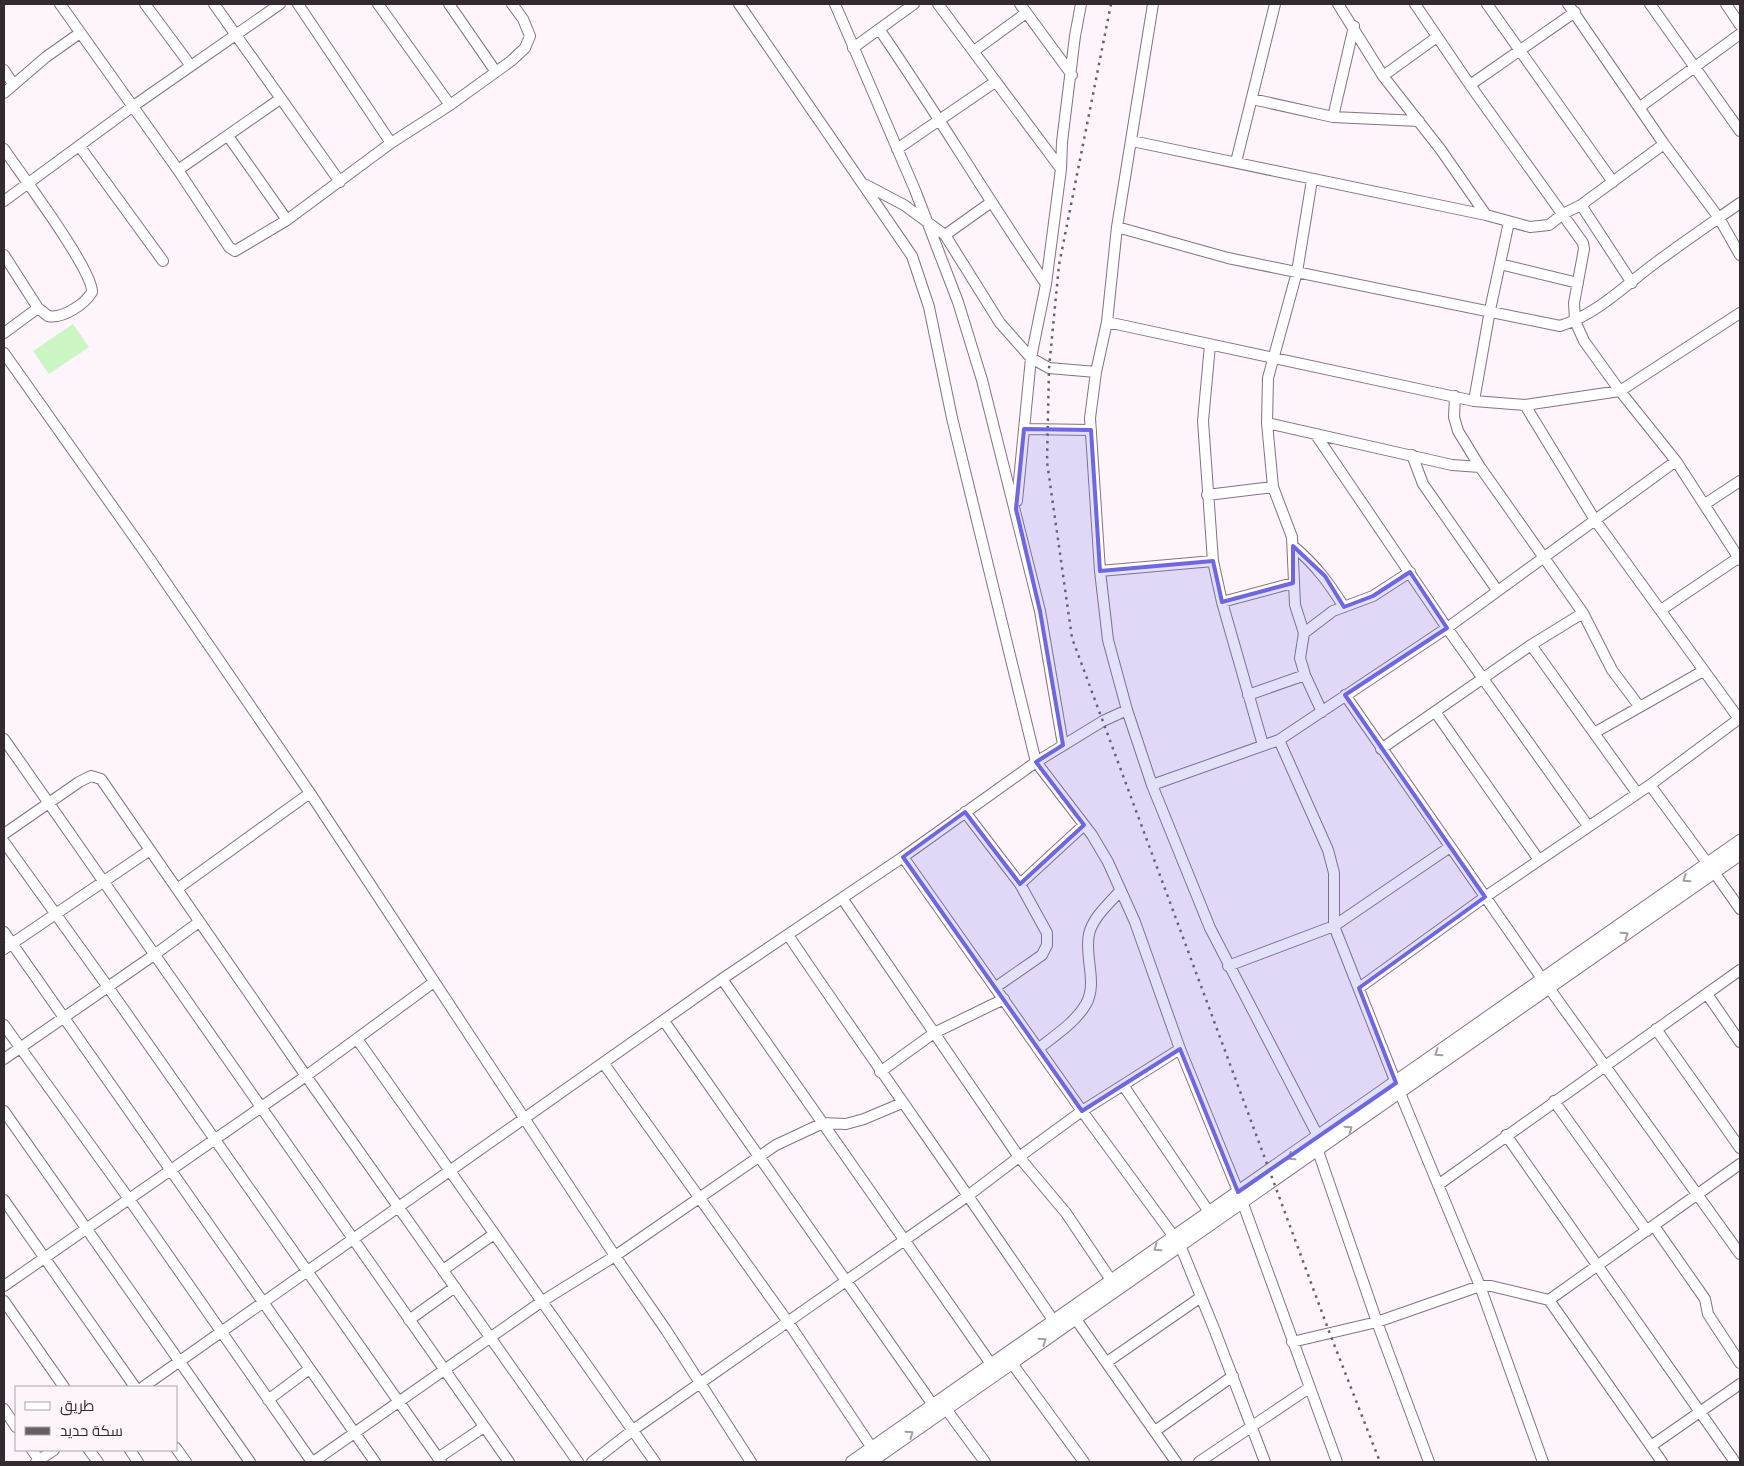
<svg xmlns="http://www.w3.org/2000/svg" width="1744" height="1466" font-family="'Fira Sans Condensed',Cairo,sans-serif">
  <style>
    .green { fill: #cbf6c4 }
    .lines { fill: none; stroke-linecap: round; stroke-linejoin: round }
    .minor-casing { stroke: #867184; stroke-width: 12 }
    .major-casing { stroke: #867184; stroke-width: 14 }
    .minor { stroke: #fff; stroke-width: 10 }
    .major { stroke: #fff; stroke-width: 12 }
    .rail { stroke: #675e66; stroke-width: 2.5; stroke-dasharray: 2.5 5; stroke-linecap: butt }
    .oneway { stroke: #a39fa2 }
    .marked { fill: #6f67e2; fill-opacity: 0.2; stroke: #6f67e2; stroke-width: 4; stroke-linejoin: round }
  </style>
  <rect width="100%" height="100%" fill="#fdf4fc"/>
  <path class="green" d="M73,324L89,347L49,374L33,351Z"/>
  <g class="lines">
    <g class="minor-casing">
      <path id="minor" d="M60,4L178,170L229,247L235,251L287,220L391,143L450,105L511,61L525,48L530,36L523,19L512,4
        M145,4L191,66
        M214,4L340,182
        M298,4L391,143
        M378,4L450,105
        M449,4L496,72
        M739,4L912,256L929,307L952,418L1036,762L1092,835L1108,862L1135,922L1180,1049L1242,1201L1337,1462
        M835,4L915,190L958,302L982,380L1040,611L1063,745
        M938,4L1061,169
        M1020,4L1072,75
        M1153,4L1117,227L1107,322L1096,372L1090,418L1100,571L1108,640L1127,710L1152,785L1210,928L1319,1138
        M1338,4L1383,76L1441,150L1486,215
        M1415,4L1470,85L1583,243L1584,249L1574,303L1575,321L1584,341L1620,391L1676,461L1740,560
        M1487,4L1613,182
        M1568,4L1664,144L1719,218L1740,255
        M1650,4L1740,131
        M1726,4L1740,25
        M879,29C937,113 988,200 1046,284
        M853,48L914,4
        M974,51L1026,13
        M4,70L13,84
        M1383,76L1437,37
        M1470,85L1575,12
        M4,93L46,57L80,33
        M1252,99L1333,117L1419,121
        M1640,107L1740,34
        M1333,117L1354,26
        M228,136L287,220
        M1132,141L1486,215L1530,227L1549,225L1563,214L1581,205L1664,144
        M80,147L163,261
        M4,149C20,173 93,270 92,292C85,304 63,319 48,316L38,308L4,255
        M897,149L995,82
        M1236,162L1275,4
        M178,170L280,99
        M1312,180L1297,272L1268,378L1267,423L1273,487L1292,537L1295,605L1304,633L1300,658L1305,675L1322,712
        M866,185L904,205L945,235L1000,323L1031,358L1049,368L1096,372
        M4,201L132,107L280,4
        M1581,205L1632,283
        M1117,227L1228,258L1560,326C1598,314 1626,284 1658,261C1685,241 1713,222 1740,203
        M945,235L990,203
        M1500,264L1578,283
        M1107,322L1474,401L1525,405L1620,391L1740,313
        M4,333L38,308
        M1210,345L1203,421L1213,561L1222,602L1263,745
        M4,353L149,558L310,793L615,1256L666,1330L751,1462
        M1455,396L1454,417L1458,431L1480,467L1583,613L1612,670L1639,706
        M1474,401L1490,310L1509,222
        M1525,405L1595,520L1739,719
        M1267,423L1452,465L1480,467
        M1024,429L1091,430
        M1316,435L1447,628L1588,826
        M1412,455L1423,484L1497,590
        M1207,495L1273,487
        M1017,501L1031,358L1046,284L1061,169L1062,142L1075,36L1081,4
        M1705,504L1740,481
        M1293,546C1315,564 1329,583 1344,607
        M1100,571L1213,561
        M1222,602L1293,583
        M1661,610L1738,558
        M1304,633L1333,611L1373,596L1410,572
        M1531,645L1637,793
        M1248,695L1305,675
        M1345,695L1543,980
        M1436,713L1539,860
        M1594,733L1703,671
        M4,739L509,1462
        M1279,740L1328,850L1334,873V926L1396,1083
        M1381,749L1531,645L1583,613
        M1152,785L1279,740L1447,628L1676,461
        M1650,785L1708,864
        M965,812L1020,884L1047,933V945L1042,955L996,987
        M4,834L79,782L91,776L101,779L306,1076L578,1462
        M4,842L108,987L441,1462
        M903,857L1082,1111L1180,1245L1215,1331L1265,1462
        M1714,872L1740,909
        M1020,884L1084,825
        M177,889L310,793
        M842,898L1019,1157L1082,1111L1180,1049
        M4,932L375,1462
        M788,935C875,1064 966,1191 1053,1320
        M4,949L150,850
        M1228,966L1334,926L1450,847
        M722,979L991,1364
        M1359,988L1485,897L1650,785L1740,718
        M1549,988L1740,1254
        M1707,994L1740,1042
        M664,1021L933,1405
        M4,1025L129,1199L312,1462
        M1656,1029L1740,1148
        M357,1039L655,1462
        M1038,1049C1054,1036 1076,1022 1086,1004C1098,983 1084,956 1089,934C1093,917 1109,904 1120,891
        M4,1059L154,955L199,922
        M604,1064L788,1322L872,1448
        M880,1072L934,1033L1004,999
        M1123,1085L1209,1212
        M1400,1093L1480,1286L1543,1462
        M1554,1101L1647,1231
        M4,1111L250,1462
        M1506,1135L1735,1462
        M1318,1151L1377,1322L1429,1462
        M1438,1185L1740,970
        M4,1200L135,1387
        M1654,1226L1705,1299L1708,1314L1740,1363
        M443,1270L494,1234
        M4,1286L306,1076L434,982
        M1549,1300L1740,1164
        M4,1301L64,1387
        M1075,1318L1176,1462
        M409,1320L455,1287
        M1292,1342L1377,1322L1480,1286H1491L1549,1300L1662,1462
        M1011,1362L1084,1462
        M1107,1362L1201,1297
        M143,1387L722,979L903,857L1036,762L1103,721L1127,710
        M268,1400L308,1370
        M4,1409L16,1427
        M946,1409L985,1462
        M1155,1431L1233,1376
        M1651,1446L1740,1384
        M176,1448L186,1462
        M32,1450L41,1462
        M89,1450L98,1462
        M130,1450L138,1462
        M438,1458L484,1427
        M36,1462L54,1450
        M313,1462L541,1302L615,1256L776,1145L823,1123L846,1124L864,1119L902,1103
        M592,1462L633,1430L969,1195L1019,1157L1066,1213L1111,1280
        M1199,1462L1309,1388"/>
    </g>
    <g class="major-casing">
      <path id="major" d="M852,1462L1740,841
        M870,1462L1740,854"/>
    </g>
    <use href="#minor" class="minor"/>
    <use href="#major" class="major"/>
    <path class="rail" d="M1111,4L1059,265L1049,368L1047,462L1072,638L1330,1334L1380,1462"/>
  </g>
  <defs><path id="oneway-chevron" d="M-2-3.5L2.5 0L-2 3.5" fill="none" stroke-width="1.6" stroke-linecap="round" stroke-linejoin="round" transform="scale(1.25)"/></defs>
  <g class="oneway">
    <use href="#oneway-chevron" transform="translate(1686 879) rotate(145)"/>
    <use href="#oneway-chevron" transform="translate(1625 935) rotate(-35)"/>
    <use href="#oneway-chevron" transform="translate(1438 1053) rotate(145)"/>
    <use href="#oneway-chevron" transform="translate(1349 1129) rotate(-35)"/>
    <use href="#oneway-chevron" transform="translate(1291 1157) rotate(147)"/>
    <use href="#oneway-chevron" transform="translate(1157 1248) rotate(145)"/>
    <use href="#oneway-chevron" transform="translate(1043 1341) rotate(-35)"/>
    <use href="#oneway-chevron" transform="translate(910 1434) rotate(-35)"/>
  </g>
  <path class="marked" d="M1024,429L1091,430L1100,571L1213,561L1222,602L1293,583V546L1325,576L1344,607L1373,596L1410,572L1447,628L1345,695L1485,897L1359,988L1396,1083L1238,1192L1180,1049L1082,1111L903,857L965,812L1020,884L1084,825L1036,762L1063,745L1040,611L1016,509Z"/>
  <rect width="1744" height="1466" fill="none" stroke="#322931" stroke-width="10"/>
  <rect x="15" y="1386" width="162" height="65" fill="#fdf4fc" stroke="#aca3ab"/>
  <rect x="25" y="1402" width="25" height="8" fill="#ffffff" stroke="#aca3ab"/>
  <text x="60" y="1411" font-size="15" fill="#322931">طريق</text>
  <rect x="25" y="1427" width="25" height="8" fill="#675e66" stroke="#aca3ab"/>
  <text x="60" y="1436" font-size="15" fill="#322931">سكة حديد</text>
</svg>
